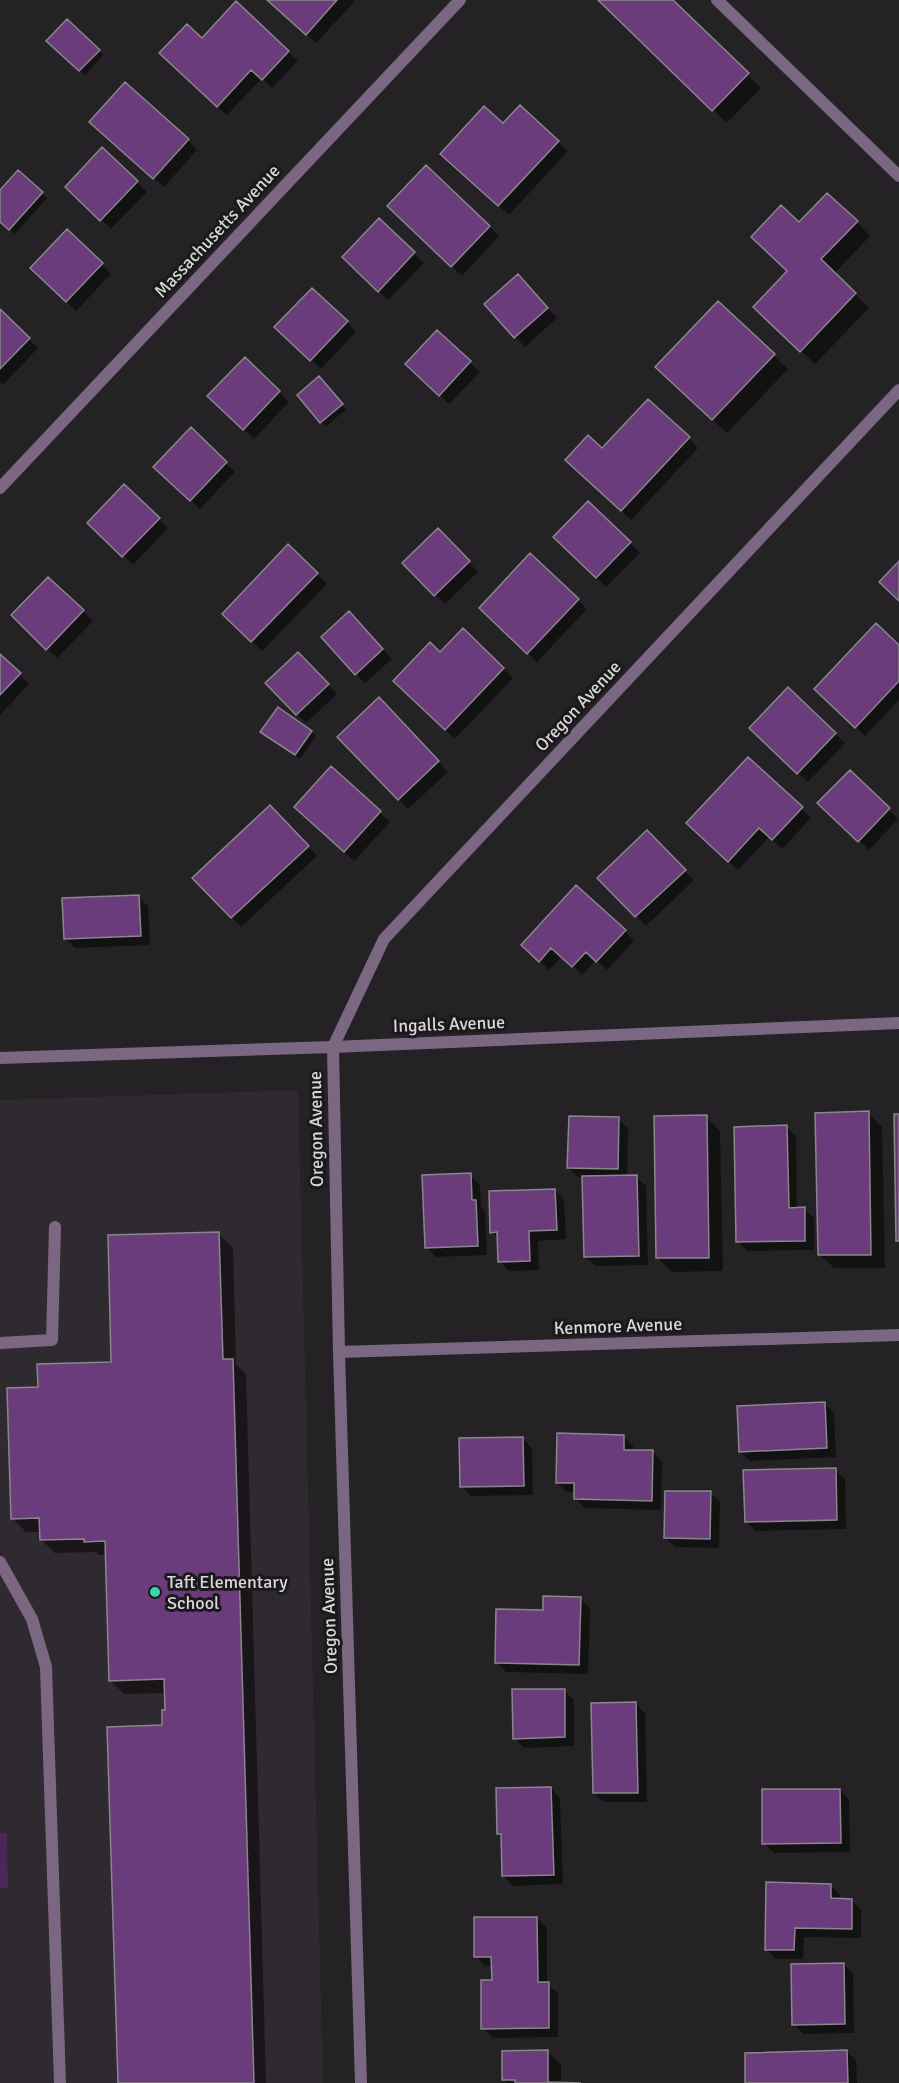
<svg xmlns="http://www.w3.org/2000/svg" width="899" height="2083" font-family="Signika,sans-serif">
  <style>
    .built { fill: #2f2930 }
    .green { fill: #4e245c }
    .shadow { fill: #0007 }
    .building { fill: #6b3c7b; stroke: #898789; stroke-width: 1.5 }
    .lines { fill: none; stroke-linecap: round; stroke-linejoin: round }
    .service { stroke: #7c6783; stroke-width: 12 }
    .minor { stroke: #7c6783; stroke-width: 12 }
    .tertiary { stroke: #7c6783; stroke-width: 12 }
    .poi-dot { fill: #3cd4a4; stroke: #1b191b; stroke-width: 2 }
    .labels { text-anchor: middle; stroke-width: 6; stroke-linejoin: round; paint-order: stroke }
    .street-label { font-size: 18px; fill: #d8d7d9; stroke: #1b191b }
    .poi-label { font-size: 18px; fill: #d8d7d9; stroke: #1b191b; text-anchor: start }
  </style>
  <rect width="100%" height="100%" fill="#242225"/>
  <path class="built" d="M298,1090L323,2083H0V1100Z"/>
  <path class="green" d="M0,1833H7L8,1888H0Z"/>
  <path class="shadow" d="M268,0H354L355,1L316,43Z
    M600,0H671L761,88L727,123Z
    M236,3L298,61L272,88L262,78L227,115L170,63L202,40Z
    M67,21L103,55L85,75L49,41Z
    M503,125L558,142L568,151L509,215L452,163Z
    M101,131L188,140L197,150L164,187Z
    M102,149L147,192L111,229L67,187Z
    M426,167L499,236L462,276L398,216Z
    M18,172L47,198L15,234L0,221V192Z
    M379,220L424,263L388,300L344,257Z
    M857,222L870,236L834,274L869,308L815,364L769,321L789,272L799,224Z
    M67,231L111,274L76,311L32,268Z
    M528,285L557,318L525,347L486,304Z
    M718,303L788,369L727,433L671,381Z
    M0,311L38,348L3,385L0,382Z
    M347,322L356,332L321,369L276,327Z
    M437,332L480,372L449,404L417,374Z
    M245,359L289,402L254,439L219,406Z
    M324,383L346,410L326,426L321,422Z
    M191,430L235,472L200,509L165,476Z
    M689,438L698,448L631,520L576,469L602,450Z
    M124,486L168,528L133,565L89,523Z
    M588,503L640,553L606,587L555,537Z
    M438,530L478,572L445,604L404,563Z
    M288,546L327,584L262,651L224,614Z
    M48,579L93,621L57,658L13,615Z
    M578,600L587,609L537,662L481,607Z
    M359,623L392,659L365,683L356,674Z
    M463,630L513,678L455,739L404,691Z
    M899,647V700L865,736L826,699Z
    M298,654L337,694L306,723L267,683Z
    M0,656L29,684L0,715Z
    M788,689L845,743L808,782L761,738Z
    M388,709L448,772L408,809L339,737Z
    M311,732L316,736L300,759L267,736Z
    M748,759L811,818L782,849L769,837L738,870L698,833Z
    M331,768L390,822L354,861L305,816Z
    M850,772L898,819L869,850L829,813Z
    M270,807L317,856L241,927L194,878Z
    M647,833L694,880L646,926L600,878Z
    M138,897L148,906L150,945L75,948L66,939Z
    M625,931L634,941L607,970L596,960L582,975L562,957L549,970L523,945Z
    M868,1113L882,1127L885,1268H834L820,1255Z
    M706,1117L720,1131L723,1271L672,1272L658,1258Z
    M618,1119L628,1128L627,1176H636L646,1186L648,1265L595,1266L586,1257L584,1177H578L569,1168Z
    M786,1127L796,1136L797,1209H804L814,1218V1250L747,1251L738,1241Z
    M470,1175L480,1185L481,1207L485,1211L487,1255L436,1257L426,1247Z
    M555,1190L564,1200L566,1239L538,1241L539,1270L509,1271L500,1261L499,1239L492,1232Z
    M219,1234L233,1248L236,1364L246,1374L266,2083H119L167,1711L166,1693L124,1694L110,1680L107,1555H99L96,1552L55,1553L41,1539V1532H26L12,1518L40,1389L113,1364Z
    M824,1403L834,1413L836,1457L750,1461L741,1452Z
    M624,1436L633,1446V1452H653L662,1462L661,1510L585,1508L576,1499V1492H567L557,1483Z
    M522,1438L532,1448L533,1495L471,1496L462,1487Z
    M835,1470L845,1479L846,1529L756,1531L746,1522Z
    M711,1493L720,1502L719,1548L675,1547L665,1538Z
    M580,1598L590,1608L588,1674L506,1672L496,1662L544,1612Z
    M564,1690L574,1700V1746L524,1748L515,1738Z
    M635,1703L645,1713L647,1802H604L594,1793Z
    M551,1788L560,1798L563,1884L513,1886L504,1876L503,1838L498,1834Z
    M840,1790L849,1800L850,1852L774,1853L764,1843Z
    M831,1885L840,1895V1900H851L861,1910V1938L804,1937L803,1959H776L766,1949Z
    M537,1918L547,1928V1984L558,1993V2037L493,2038L483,2028L493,1982V1966H485L476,1956Z
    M844,1964L853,1974L854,2033L803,2034L794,2024Z
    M547,2051L561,2065V2083H507L504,2080Z
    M847,2051L856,2061L857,2083H747Z"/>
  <path class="building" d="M267,0H337L306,35Z
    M598,0H673L749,73L712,111Z
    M236,1L289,51L262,80L251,70L217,107L159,53L187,24L202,38Z
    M67,19L100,50L79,71L46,41Z
    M125,82L189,139L153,179L89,122Z
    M520,105L559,141L498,206L440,154L484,106L503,123Z
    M102,147L138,181L100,221L65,187Z
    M426,165L490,226L451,267L387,206Z
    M18,170L43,192L9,230L0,222V190Z
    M827,193L858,221L821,259L856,293L800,352L753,307L787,271L751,237L781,205L799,222Z
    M379,218L415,252L378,292L342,257Z
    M67,229L103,263L66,302L30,268Z
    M518,274L548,308L514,338L484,304Z
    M312,288L348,321L310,361L274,327Z
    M718,301L775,354L712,420L655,367Z
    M0,309L30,338L0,369Z
    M437,330L471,361L439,396L405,364Z
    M245,357L280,391L243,430L207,396Z
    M319,376L343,404L320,423L297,395Z
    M648,399L690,437L621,511L565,460L588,435L602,448Z
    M191,427L227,462L190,501L153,467Z
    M124,484L160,518L122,557L87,523Z
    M588,501L631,542L596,578L553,537Z
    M438,528L470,561L434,596L402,563Z
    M288,544L318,573L251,642L222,614Z
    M530,553L579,599L527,654L479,608Z
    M899,561V601L879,582Z
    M48,577L84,610L46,650L11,615Z
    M349,611L383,649L355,675L321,637Z
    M876,623L899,645V681L855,728L814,689Z
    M463,628L504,668L445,730L393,681L430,642L440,652Z
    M298,652L329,684L296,715L265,683Z
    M0,654L21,673L0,695Z
    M788,687L836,733L797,774L749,728Z
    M379,697L439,761L398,800L337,737Z
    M278,707L312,731L295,755L260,732Z
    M748,757L803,807L772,840L759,828L728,862L686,823Z
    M331,766L381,811L344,852L294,807Z
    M850,770L890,808L858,842L817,803Z
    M270,805L309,846L231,918L192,878Z
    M647,830L686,870L635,917L597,878Z
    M576,885L626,930L596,962L586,952L572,967L551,948L539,962L521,945Z
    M139,895L141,936L64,939L62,898Z
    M869,1111L871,1255H818L815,1113Z
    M894,1114H899V1241H896Z
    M707,1115L709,1258H656L654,1116Z
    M569,1116L619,1117L618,1169L567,1168Z
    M787,1125L789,1208L805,1207V1241L736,1242L734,1127Z
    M471,1173L472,1200H476L478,1246L425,1248L422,1175Z
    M637,1175L639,1256L584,1257L582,1176Z
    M555,1189L557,1230L529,1231L530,1261L498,1262L497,1232L490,1233L489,1191Z
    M219,1232L223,1359H233L254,2083H118L107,1727L162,1725V1710H165L164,1679L109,1681L105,1541L84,1542V1539L40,1540L39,1518L11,1519L7,1388L38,1387L37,1364L111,1362L108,1235Z
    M825,1402L827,1448L739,1452L737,1406Z
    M557,1433L624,1435V1450H653L652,1501L574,1499V1483H556Z
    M523,1437L524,1486L460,1487L459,1438Z
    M836,1468L837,1520L745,1522L743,1470Z
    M665,1491H711L710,1539L664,1538Z
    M543,1596L581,1597L579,1665L495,1663L496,1609L543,1610Z
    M512,1689H565V1737L513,1739Z
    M636,1702L638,1793H593L591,1703Z
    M551,1787L554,1875L502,1876L501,1834H497L496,1788Z
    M762,1789H840L841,1843L762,1844Z
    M766,1882L831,1884V1898L852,1899V1929L795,1928L794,1950H765Z
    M474,1917H537L538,1982H549V2028L481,2029V1980H492L491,1957H474Z
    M844,1963L845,2024L792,2025L791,1964Z
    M548,2050V2082L581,2083H515V2080H502V2051Z
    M847,2050L848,2083H745V2053Z"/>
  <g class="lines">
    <path class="service" d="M717,0L899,176
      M0,1343L52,1340L55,1227
      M0,1562L32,1619L46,1667L60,2083"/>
    <path class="minor" d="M0,488L460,0
      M333,1047L384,939L899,390
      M339,1352L899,1335"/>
    <path class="tertiary" d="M333,1047L339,1352L361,2083
      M0,1058L333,1047L899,1023"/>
  </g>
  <circle class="poi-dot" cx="155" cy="1592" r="6"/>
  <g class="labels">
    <g class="street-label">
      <text transform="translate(217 231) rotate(-47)" y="6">Massachusetts Avenue</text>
      <text transform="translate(578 706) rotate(-47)" y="6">Oregon Avenue</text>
      <text transform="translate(449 1024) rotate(-2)" y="6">Ingalls Avenue</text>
      <text transform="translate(316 1129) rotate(-91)" y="6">Oregon Avenue</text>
      <text transform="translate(618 1326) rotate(-2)" y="6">Kenmore Avenue</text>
      <text transform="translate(329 1616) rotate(-92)" y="6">Oregon Avenue</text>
    </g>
    <g class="poi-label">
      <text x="167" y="1588">Taft Elementary<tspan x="167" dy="21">School</tspan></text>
    </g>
  </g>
</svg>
